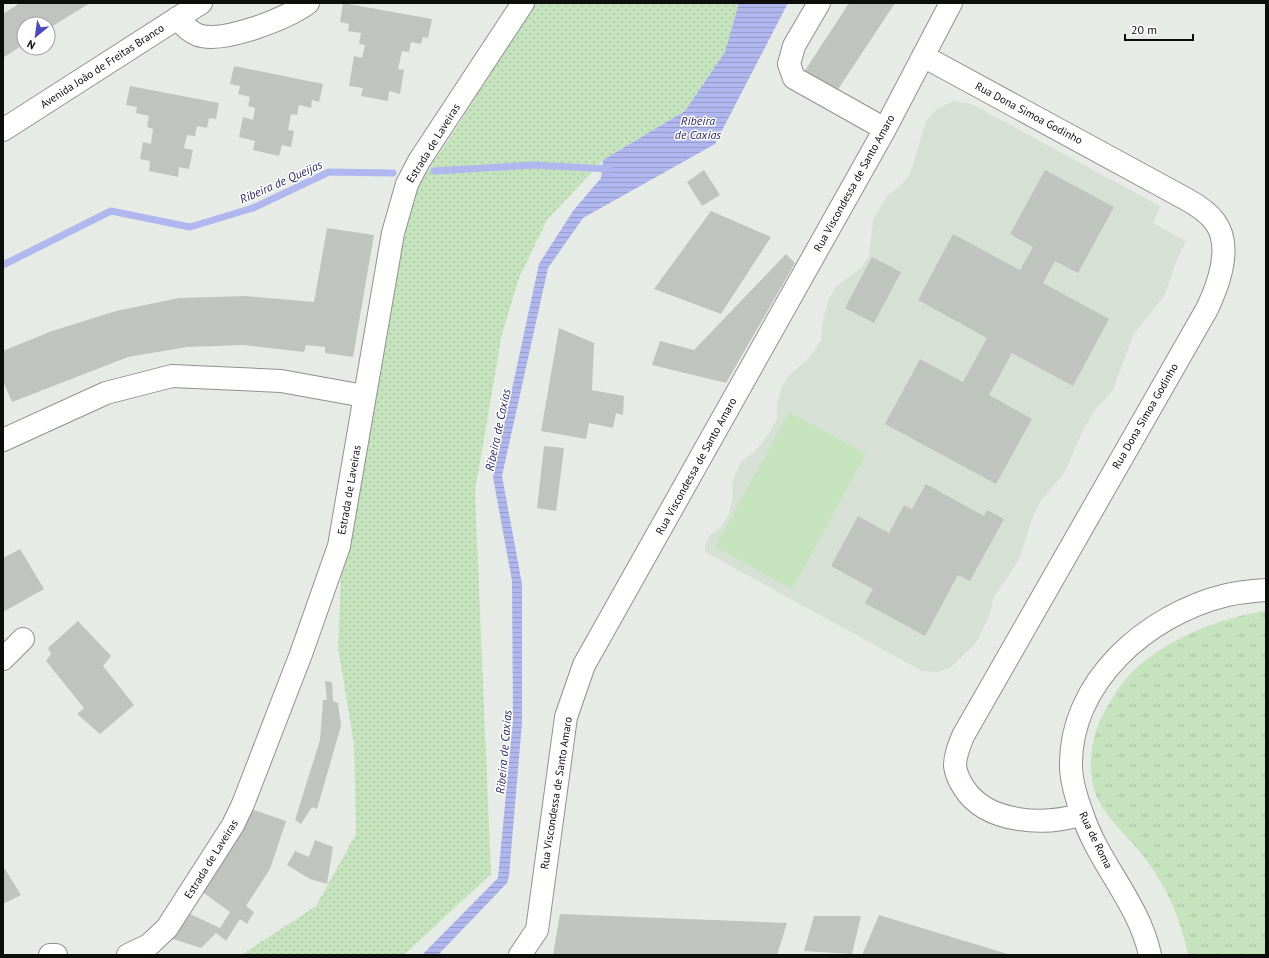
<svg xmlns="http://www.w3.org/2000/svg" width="1269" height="958" font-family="'PT Sans',sans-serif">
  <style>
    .built { fill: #d7e0d5 }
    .grass { fill: url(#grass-tufts) }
    .park { fill: #c5e4bd }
    .garden { fill: url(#garden-dots) }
    .water { fill: url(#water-rules) }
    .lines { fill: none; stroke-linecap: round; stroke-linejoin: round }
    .stream { stroke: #b0b7ee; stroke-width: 7 }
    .building { fill: #c0c4bf }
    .minor-casing { stroke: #8e928d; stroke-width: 24 }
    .minor { stroke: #fff; stroke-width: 22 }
    .labels { text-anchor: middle; stroke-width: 3; stroke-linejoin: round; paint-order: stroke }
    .street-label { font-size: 11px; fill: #0c0e0c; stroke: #fff }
    .water-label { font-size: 12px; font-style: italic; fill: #292869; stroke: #fff }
  </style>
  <defs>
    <pattern id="grass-tufts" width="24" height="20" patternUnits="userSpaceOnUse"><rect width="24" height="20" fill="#c5e4bd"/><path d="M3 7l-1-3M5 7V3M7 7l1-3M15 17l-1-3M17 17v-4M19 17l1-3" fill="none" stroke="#a8c2a1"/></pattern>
    <pattern id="garden-dots" width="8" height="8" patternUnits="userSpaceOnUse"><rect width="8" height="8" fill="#c5e4bd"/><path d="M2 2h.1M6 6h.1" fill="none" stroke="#a8c2a1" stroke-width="1.8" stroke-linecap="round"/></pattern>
    <pattern id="water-rules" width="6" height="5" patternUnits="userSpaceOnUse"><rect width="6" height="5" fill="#b0b7ee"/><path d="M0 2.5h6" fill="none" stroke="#969ccb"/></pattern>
  </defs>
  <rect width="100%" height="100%" fill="#e7ebe6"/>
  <path class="built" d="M954,101L971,104L1160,206L1153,223L1186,241L1176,262L1164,296L1133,335L1113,390L1095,410L1083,430L1065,472L1040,502L1032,519L1019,560L994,597L988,619L976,643L950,668L937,672L922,671L705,552V545L710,535L721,527L729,514L732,501L733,480L741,462L756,450L768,435L777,419V404L781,389L789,375L807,360L821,341L823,320L829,299L835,287L861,268L869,256L873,219L888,195L901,185L910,174L926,121L937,109Z"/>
  <path class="grass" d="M1266,611V955H1188C1181,918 1164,881 1140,852C1125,833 1103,816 1095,792C1087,767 1091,739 1102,716C1111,700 1120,684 1133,671C1166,639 1221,617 1266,611Z"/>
  <path class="park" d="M789,412L866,454L792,589L715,547Z"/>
  <path class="garden" d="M535,3H739L725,52L685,111L603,160L547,220L519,278L502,334L475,491L491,874L404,955H241L316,906L356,834L354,744L338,647L341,577L401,243L414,189L449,139Z"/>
  <path class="water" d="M739,3H788L715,144L583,218L548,268L502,476L522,584V722L509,876L507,883L438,955H422L498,878L513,721L512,581L493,477L539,264L573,211L601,178L603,160L685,111L725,52Z"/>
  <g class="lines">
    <path class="stream" d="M434,171L533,165L610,169
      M3,265L111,211L190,227L253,208L329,172L393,173"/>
  </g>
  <path class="building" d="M20,3H90L48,29V24H24V44L3,58V14Z
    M343,3L432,19L428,38L423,37L421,44L411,42L409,52L402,51L398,69L404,70L400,94L389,91L388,101L361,96L363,88L349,86L354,56L362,58L365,45L359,44L361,33L348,31L349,24L340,22Z
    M849,3H895L837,91L804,72Z
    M234,66L323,84L319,102L312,100L311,108L299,105L297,115L291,114L288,130L294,131L291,147L282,145L279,156L253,150L255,141L239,137L243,117L253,120L255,108L248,106L250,97L238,94L240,86L230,84Z
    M130,86L219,103L216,119L209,118L207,128L197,126L195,136L187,135L184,148L193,150L189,169L179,167L178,177L149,171L150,161L140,159L143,142L151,144L153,129L147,127L149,116L136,113L137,107L126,105Z
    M704,170L720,195L702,206L687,182Z
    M1045,170L1114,207L1078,273L1055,261L1043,283L1109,319L1073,386L1012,353L989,395L1032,419L996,484L885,424L920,359L963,382L987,338L918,300L953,234L1020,270L1033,247L1010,234Z
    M711,211L771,237L721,314L654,289Z
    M327,228L374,235L353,357L325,353V347L306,345L304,352L244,345L187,347L128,357L12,402L3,381V351L52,331L116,311L179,298L246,296L314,302Z
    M786,254L795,263L726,383L652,365L660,341L694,350Z
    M872,257L901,272L874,323L845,308Z
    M559,328L594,343L592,390L624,396L623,415L616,413L613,428L589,423L586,439L541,431Z
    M544,446L564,448L556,511L537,508Z
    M926,484L984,516L987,510L1004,519L970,581L958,575L925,636L865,603L873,589L831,566L858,516L889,533L904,505L912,509Z
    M20,549L44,589L3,612V558Z
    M78,621L111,656L103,666L134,705L100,734L77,714L84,708L46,661L51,654L48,648Z
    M325,681L332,682L333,701L338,703L341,726L317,809L312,807L301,824L295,820L320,740L323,700H327Z
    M248,808L286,821L270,869L246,906L254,912L247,924L240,919L226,941L216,933L201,948L170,938L188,913L220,928L230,912L201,891Z
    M315,840L333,847L327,884L310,879L287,865L295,851L309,857Z
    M3,866L21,895L3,904Z
    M560,914L787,923L777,955H553Z
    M879,915L1011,955H862Z
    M814,916H861L852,954L804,951Z"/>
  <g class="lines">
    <g class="minor-casing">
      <path id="minor" d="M819,3L794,46L789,64L794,78L885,129
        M177,18C184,25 189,32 198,35C223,44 288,18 308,3
        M923,56L1186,199C1197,205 1208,212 1215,222C1233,246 1218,286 1207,309L963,736C959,746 955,755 955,766C956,774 960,782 964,788C987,824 1046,826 1082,814
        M3,130L201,3
        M3,440L106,393L172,376L281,381L364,396
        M3,659L23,639
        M50,955H56
        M128,955L149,945L167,928L233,825L243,804L301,654L339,546L393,233L407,184L419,161L523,3
        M520,955L537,930L566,717L584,665L885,129L951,3
        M1150,955C1139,903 1098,863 1082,813C1077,800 1072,783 1071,769C1068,682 1148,614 1227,595C1240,592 1253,591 1266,590"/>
    </g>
    <use href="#minor" class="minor"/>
  </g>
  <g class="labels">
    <g class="street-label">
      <text transform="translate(102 66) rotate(-33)" y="4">Avenida João de Freitas Branco</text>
      <text transform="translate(1029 113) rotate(28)" y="4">Rua Dona Simoa Godinho</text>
      <text transform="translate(433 143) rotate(-58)" y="4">Estrada de Laveiras</text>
      <text transform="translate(854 183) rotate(-61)" y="4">Rua Viscondessa de Santo Amaro</text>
      <text transform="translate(1145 416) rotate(-60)" y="4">Rua Dona Simoa Godinho</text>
      <text transform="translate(696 466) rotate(-61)" y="4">Rua Viscondessa de Santo Amaro</text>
      <text transform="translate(349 490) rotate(-80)" y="4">Estrada de Laveiras</text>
      <text transform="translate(556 793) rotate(-81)" y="4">Rua Viscondessa de Santo Amaro</text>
      <text transform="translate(1096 840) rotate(64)" y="4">Rua de Roma</text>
      <text transform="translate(211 859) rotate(-58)" y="4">Estrada de Laveiras</text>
    </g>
    <g class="water-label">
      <text x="698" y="125">Ribeira<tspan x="698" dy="14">de Caxias</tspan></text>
      <text transform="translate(281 182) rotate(-24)" y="4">Ribeira de Queijas</text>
      <text transform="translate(498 430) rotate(-78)" y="4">Ribeira de Caxias</text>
      <text transform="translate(504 752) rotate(-85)" y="4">Ribeira de Caxias</text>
    </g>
  </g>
  <rect width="1269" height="958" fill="none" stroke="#0c0e0c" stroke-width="8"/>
  <g transform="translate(36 36) rotate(209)"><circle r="19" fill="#ffffff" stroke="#9e9f9e"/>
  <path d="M0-3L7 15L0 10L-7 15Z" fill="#4d49bf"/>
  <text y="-6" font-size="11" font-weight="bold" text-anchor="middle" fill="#0c0e0c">N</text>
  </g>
  <path d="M1125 34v6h68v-6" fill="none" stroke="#0c0e0c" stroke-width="2"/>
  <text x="1131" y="34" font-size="12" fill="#0c0e0c" stroke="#ffffff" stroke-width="3" paint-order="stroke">20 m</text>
</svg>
